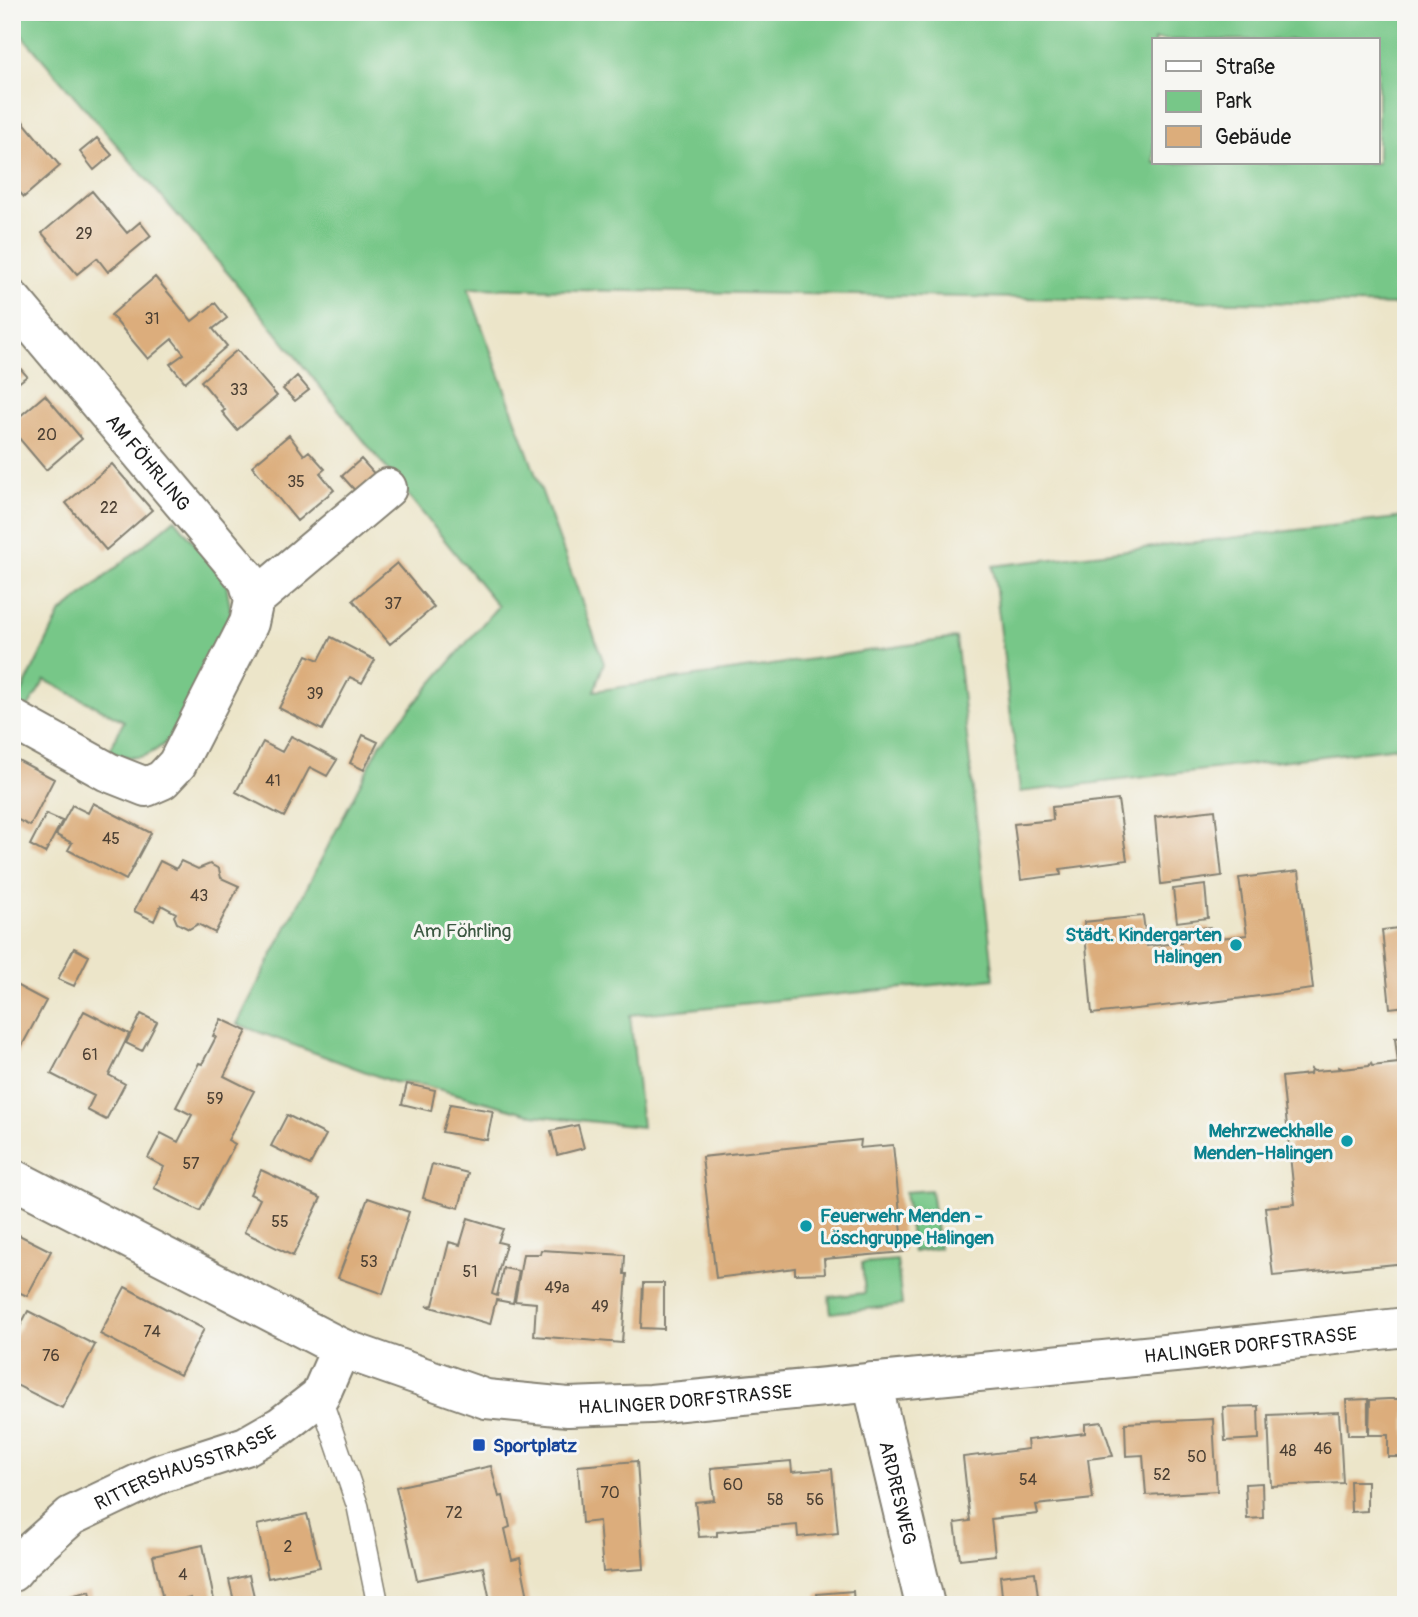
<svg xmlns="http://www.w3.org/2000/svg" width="1418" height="1617" font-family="Pangolin,sans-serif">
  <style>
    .green { fill: #77c788; stroke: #4a7252; stroke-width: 2; fill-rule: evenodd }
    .building { fill: #dcad7b }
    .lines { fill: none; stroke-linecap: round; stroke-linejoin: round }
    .lane-casing { stroke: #848072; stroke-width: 24 }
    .street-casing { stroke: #848072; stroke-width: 42 }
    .lane { stroke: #fff; stroke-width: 21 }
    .street { stroke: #fff; stroke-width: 38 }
    .culture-dot { fill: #0f9aa8; stroke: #f6f6f2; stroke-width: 2.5 }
    .transit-dot { fill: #1a4fb4; stroke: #f6f6f2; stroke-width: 2.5 }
    .labels { text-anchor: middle; stroke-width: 6; stroke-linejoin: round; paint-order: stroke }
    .number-label { font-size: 16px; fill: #4c4034 }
    .street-label { font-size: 19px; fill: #1c1c1c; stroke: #f6f6f2 }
    .park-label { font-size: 19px; fill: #3c5842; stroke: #f6f6f2 }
    .culture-label { font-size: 19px; font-weight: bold; fill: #0d838f; stroke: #f6f6f2; text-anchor: end }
    .transit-label { font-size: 19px; font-weight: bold; fill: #164399; stroke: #f6f6f2; text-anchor: start }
  </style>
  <rect width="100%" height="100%" fill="#f6f6f2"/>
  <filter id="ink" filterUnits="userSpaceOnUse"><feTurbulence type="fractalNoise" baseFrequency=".0143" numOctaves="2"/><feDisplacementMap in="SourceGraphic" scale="14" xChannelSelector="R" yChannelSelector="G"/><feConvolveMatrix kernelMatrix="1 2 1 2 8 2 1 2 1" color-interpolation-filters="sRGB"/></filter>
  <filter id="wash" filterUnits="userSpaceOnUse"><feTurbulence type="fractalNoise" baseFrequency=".00686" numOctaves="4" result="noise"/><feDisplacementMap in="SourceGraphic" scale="28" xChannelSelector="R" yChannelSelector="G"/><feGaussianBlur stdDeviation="1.57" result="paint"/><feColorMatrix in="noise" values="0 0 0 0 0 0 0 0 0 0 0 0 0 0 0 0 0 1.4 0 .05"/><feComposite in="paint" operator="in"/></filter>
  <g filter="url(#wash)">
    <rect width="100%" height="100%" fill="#ece5c9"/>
    <path class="green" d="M12,12H1406V305L468,288L604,663L594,691L956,638L994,979L630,1015L642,1127L533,1115L423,1085L393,1082L237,1024L381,743L498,606L231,277L12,24ZM1154,40H1378V163H1154Z
      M1406,517V746L1020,792L993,566Z
      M175,519L226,582L231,613L171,738C149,758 138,762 109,752L124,721L45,680L27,709L17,702L60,614Z
      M931,1190L939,1248L913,1252L905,1192Z
      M897,1260L902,1305L831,1313L829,1297L865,1293L862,1263Z"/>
    <g id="blocks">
      <path class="building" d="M12,103L19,111L16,113L60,166L24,197L12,184Z
        M97,138L112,155L94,170L80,152Z
        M92,191L127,233L140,222L151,236L108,272L97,258L77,274L42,233Z
        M155,277L192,321L215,303L227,318L213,329L227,346L185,382L170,364L184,354L172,339L148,359L111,315Z
        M237,350L277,396L237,430L222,412L225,410L201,381Z
        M12,359L27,376L12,388Z
        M297,376L309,390L295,401L283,389Z
        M45,395L82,439L46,470L12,430V423Z
        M289,435L304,455L309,451L325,469L320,473L334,490L297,521L252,466Z
        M361,459L378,478L359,495L342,476Z
        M112,464L152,510L106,550L66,503Z
        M397,563L434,607L390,644L353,600Z
        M331,637L375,660L362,683L350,677L322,730L279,708L307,655L319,660Z
        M363,735L378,742L364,770L350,763Z
        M291,736L337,760L327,776L310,767L284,817L236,792L263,742L282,752Z
        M12,757L54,779L30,826L12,817Z
        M1118,800L1127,860L1060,869L1061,875L1021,880L1014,824L1053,820L1052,807Z
        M93,803L151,833L126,880L68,850L72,843L56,835L72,805L88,813Z
        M1215,810L1222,876L1161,884L1155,817Z
        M46,814L62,821L45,853L30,845Z
        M160,861L176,869L181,861L198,869L210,864L219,869L221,878L239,886L215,933L198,924L189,929L177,923L174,916L176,913L161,905L154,921L134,911Z
        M1299,871L1313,989L1189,1005V1003L1092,1014L1084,922L1143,916L1147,946L1181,943L1180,930L1210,927L1211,939L1247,935L1239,878Z
        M1205,885L1208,918L1177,922L1173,889Z
        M1406,927V1006L1390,1008L1382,930Z
        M74,948L89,956L74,986L58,979Z
        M12,983L46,1001L12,1064Z
        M84,1011L129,1034L109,1075L125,1084L106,1120L87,1110L94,1096L51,1074Z
        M141,1014L157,1022L142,1051L126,1043Z
        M221,1019L247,1031L224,1076L254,1091L228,1140L235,1144L200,1211L154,1188L164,1167L148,1158L161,1133L178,1142L192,1115L176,1107L199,1063L202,1064L216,1037L213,1036Z
        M1406,1037V1263L1273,1276L1265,1207L1295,1204L1282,1077L1310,1074L1311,1069L1314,1071L1340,1069L1339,1067L1343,1069L1369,1066L1371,1063L1372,1066L1398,1063L1395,1038Z
        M407,1084L435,1090L431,1111L402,1104Z
        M450,1104L493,1111L487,1140L442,1132Z
        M287,1115L326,1135L310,1165L271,1146Z
        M578,1125L584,1148L557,1155L551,1131Z
        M861,1140L860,1148L893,1145L904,1252L824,1259L825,1273L795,1274V1268L716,1278L702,1157Z
        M432,1164L468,1173L459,1208L423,1198Z
        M261,1170L321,1198L293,1256L244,1232L260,1199L250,1194Z
        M368,1198L409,1212L383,1294L338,1278Z
        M468,1218L503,1229L498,1242L506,1244L492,1294L497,1296L503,1268L519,1271L513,1303L496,1300L490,1324L427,1306L433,1305L449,1242L460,1245Z
        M17,1234L51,1251L27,1296L12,1289V1244Z
        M541,1250L625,1255L624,1274H627L622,1343L534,1336L536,1303L515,1301L523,1254H540Z
        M643,1283H664V1329L641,1328Z
        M125,1287L204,1329L180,1375L100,1334Z
        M28,1311L95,1345L62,1408L12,1383V1334L15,1336Z
        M1368,1399V1435H1348L1346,1400Z
        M1388,1399H1406V1457H1388V1435H1369L1370,1400Z
        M1258,1406L1259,1439L1225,1441L1223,1407Z
        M1339,1412L1343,1483L1271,1486L1268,1415Z
        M1213,1419L1217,1491L1146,1495L1143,1455L1126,1456L1125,1423Z
        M1102,1422L1113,1456L1088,1459L1093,1499L1036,1505L1038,1514L991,1519L995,1555L960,1559L955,1523L970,1521L963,1457L1028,1449L1027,1440L1085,1433V1424Z
        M637,1461L644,1569L603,1572L599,1521L582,1523L578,1466Z
        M791,1461L792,1472L832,1469L838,1533L798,1537L797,1525L717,1532V1536L699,1537L695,1502L714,1500L711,1468Z
        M491,1466L499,1497L503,1496L510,1527L505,1529L512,1560L520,1558L529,1602L522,1605H491L483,1567L417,1580L396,1487Z
        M1350,1481H1367V1511L1351,1512Z
        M1262,1483L1263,1518L1247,1519L1245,1484Z
        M307,1514L320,1567L268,1578L257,1525Z
        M203,1545L215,1605H192L191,1598L164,1604L153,1556Z
        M1035,1572L1039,1605H1003L1000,1576Z
        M249,1575L256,1605H235L229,1580Z
        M90,1591L93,1605H39V1604Z
        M853,1591L854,1605H818L817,1594Z"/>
    </g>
  </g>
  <g filter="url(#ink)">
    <use href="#blocks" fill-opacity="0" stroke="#848072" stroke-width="2"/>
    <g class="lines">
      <g class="lane-casing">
        <path id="lane" d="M320,1396L358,1507L378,1605"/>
      </g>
      <g class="street-casing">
        <g id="street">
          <path id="s1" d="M12,300L248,580L254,600L249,623L177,764L162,780L146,787L108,772L12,719"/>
          <path d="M254,600L387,488"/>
          <path id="s2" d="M12,1178L341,1348L486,1399L568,1407L651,1404L1185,1352L1406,1327"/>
          <path id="s3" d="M872,1382L925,1605"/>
          <path id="s4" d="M12,1572L23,1559L71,1516L159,1474L246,1446L281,1426L320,1396L341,1348"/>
        </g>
      </g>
      <use href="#lane" class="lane"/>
      <use href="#street" class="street"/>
    </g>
  </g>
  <g class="culture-dot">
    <circle cx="1236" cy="945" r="7"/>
    <circle cx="1347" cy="1141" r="7"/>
    <circle cx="806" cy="1226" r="7"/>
  </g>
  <rect class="transit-dot" x="472" y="1438" width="14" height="14" rx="3.5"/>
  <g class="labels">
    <g class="number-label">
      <text x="84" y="239">29</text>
      <text x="152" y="324">31</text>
      <text x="239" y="395">33</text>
      <text x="47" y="440">20</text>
      <text x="296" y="487">35</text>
      <text x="109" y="513">22</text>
      <text x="393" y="609">37</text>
      <text x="315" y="699">39</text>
      <text x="273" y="786">41</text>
      <text x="111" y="844">45</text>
      <text x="199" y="901">43</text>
      <text x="90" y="1060">61</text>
      <text x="215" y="1104">59</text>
      <text x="191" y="1169">57</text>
      <text x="280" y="1227">55</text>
      <text x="369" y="1267">53</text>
      <text x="470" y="1277">51</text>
      <text x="557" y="1293">49a</text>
      <text x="600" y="1312">49</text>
      <text x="152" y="1337">74</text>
      <text x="51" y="1361">76</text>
      <text x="1323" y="1454">46</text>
      <text x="1288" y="1456">48</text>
      <text x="1197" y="1462">50</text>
      <text x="1162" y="1480">52</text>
      <text x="1028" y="1485">54</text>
      <text x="733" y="1490">60</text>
      <text x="610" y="1498">70</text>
      <text x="775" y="1505">58</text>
      <text x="815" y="1505">56</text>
      <text x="454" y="1518">72</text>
      <text x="288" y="1552">2</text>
      <text x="183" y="1580">4</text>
    </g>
    <g class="street-label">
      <text dy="7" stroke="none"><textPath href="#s1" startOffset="212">AM FÖHRLING</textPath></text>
      <text dy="7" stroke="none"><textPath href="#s2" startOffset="1292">HALINGER DORFSTRASSE</textPath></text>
      <text dy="7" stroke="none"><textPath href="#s2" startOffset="724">HALINGER DORFSTRASSE</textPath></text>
      <text dy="7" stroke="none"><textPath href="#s4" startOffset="206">RITTERSHAUSSTRASSE</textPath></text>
      <text dy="7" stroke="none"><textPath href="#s3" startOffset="114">ARDRESWEG</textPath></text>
    </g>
    <g class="park-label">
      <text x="462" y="937">Am Föhrling</text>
    </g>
    <g class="culture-label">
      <text x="1222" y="941">Städt. Kindergarten<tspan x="1222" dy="22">Halingen</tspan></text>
      <text x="1333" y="1137">Mehrzweckhalle<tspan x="1333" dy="22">Menden-Halingen</tspan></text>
      <text x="820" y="1222" text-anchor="start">Feuerwehr Menden -<tspan x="820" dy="22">Löschgruppe Halingen</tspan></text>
    </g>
    <g class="transit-label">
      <text x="493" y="1452">Sportplatz</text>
    </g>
  </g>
  <rect width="1418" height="1617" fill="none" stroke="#f6f6f2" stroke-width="42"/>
  <rect x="1152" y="38" width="228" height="126" fill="#f6f6f2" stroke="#9f9f9c" stroke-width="2"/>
  <rect x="1166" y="61" width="35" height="10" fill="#ffffff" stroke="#9f9f9c" stroke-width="2"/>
  <text x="1215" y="74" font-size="21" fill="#1c1c1c">Straße</text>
  <rect x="1166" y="91" width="35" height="21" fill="#77c788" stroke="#9f9f9c" stroke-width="2"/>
  <text x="1215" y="108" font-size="21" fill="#1c1c1c">Park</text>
  <rect x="1166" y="126" width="35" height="21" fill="#dcad7b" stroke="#9f9f9c" stroke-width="2"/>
  <text x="1215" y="144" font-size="21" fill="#1c1c1c">Gebäude</text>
</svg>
